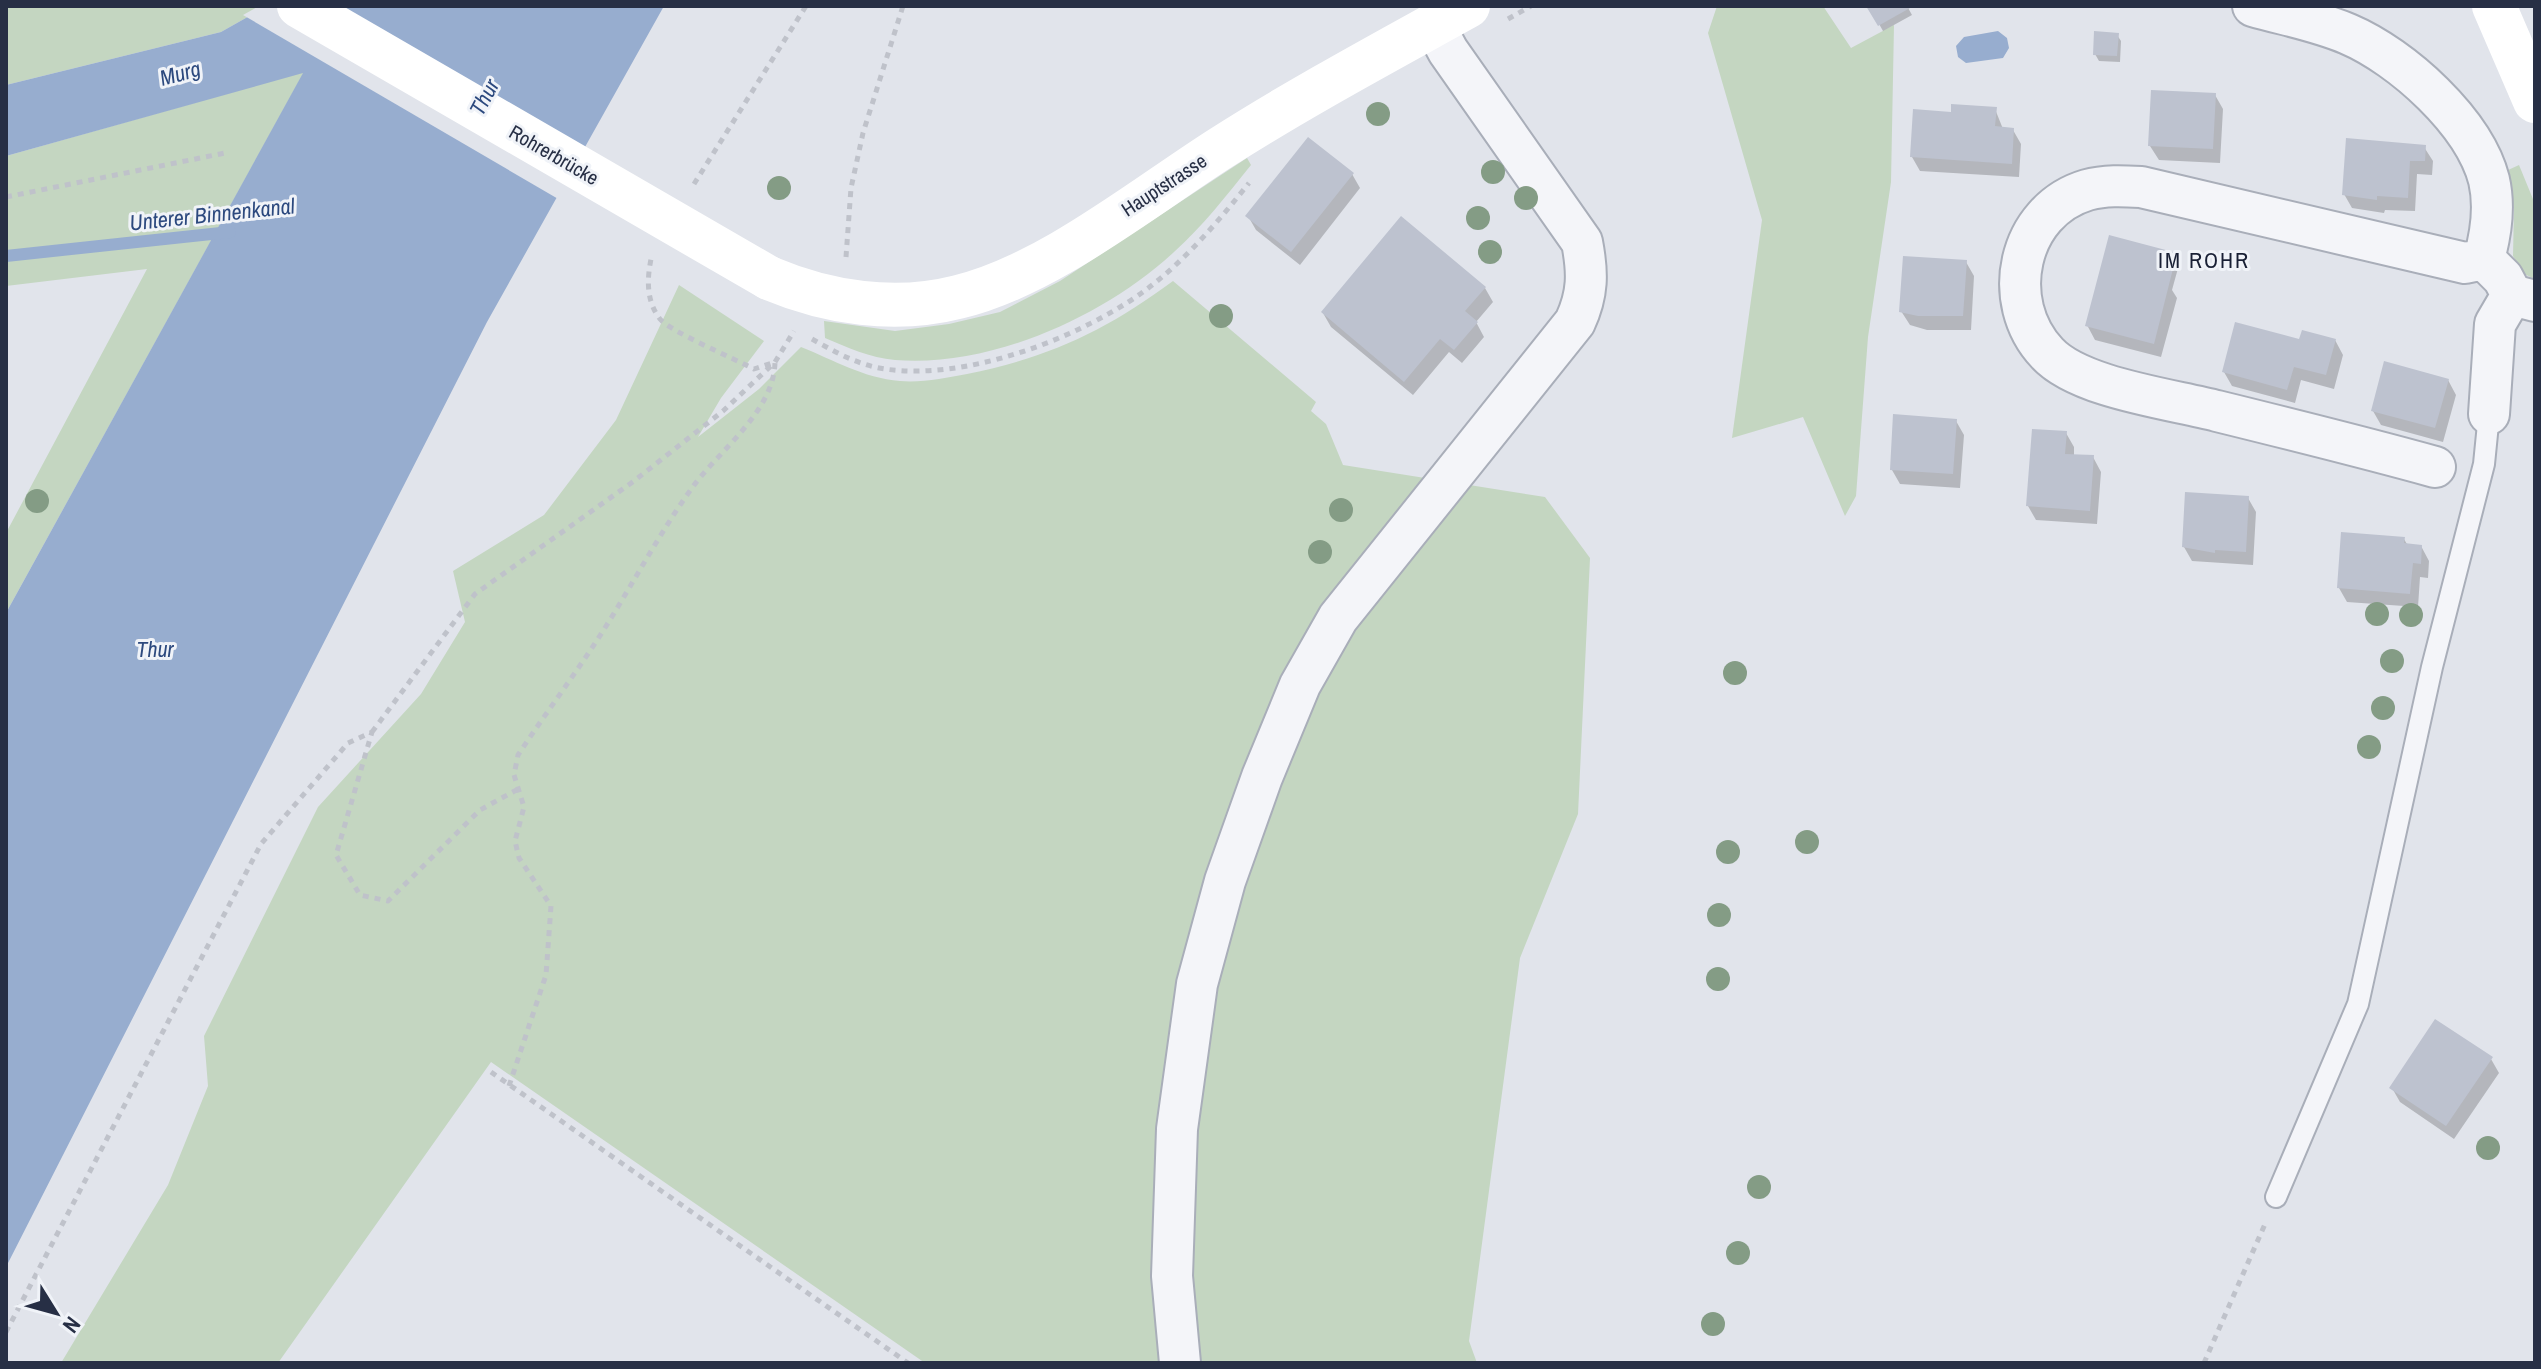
<svg xmlns="http://www.w3.org/2000/svg" width="2541" height="1369" font-family="'Archivo Narrow',sans-serif">
  <style>
    .green { fill: #c4d6c1 }
    .water { fill: #97adcf }
    .pier { fill: #e1e4eb }
    .shadow { fill: #0003 }
    .lines { fill: none; stroke-linecap: round; stroke-linejoin: round }
    .stream { stroke: #97adcf; stroke-width: 12 }
    .building { fill: #bdc2cf }
    .service-casing { stroke: #a9aeb9; stroke-width: 24 }
    .minor-casing { stroke: #a9aeb9; stroke-width: 44 }
    .path { stroke: #bfc2ca; stroke-width: 5; stroke-dasharray: 6 6; stroke-linecap: butt }
    .service { stroke: #f4f5f9; stroke-width: 20 }
    .minor { stroke: #f4f5f9; stroke-width: 40 }
    .secondary { stroke: #fff; stroke-width: 44 }
    .secondary-bridge { stroke: #fff; stroke-width: 44 }
    .tree { fill: #849c85 }
    .labels { text-anchor: middle; stroke-width: 6; stroke-linejoin: round; paint-order: stroke }
    .street-label { font-size: 20px; fill: #272f45; stroke: #f0f3f8 }
    .water-label { font-size: 22px; font-style: italic; fill: #2c497e; stroke: #f0f3f8 }
    .neighbourhood-label { font-size: 22px; letter-spacing: 2px; fill: #192035; stroke: #f0f3f8 }
  </style>
  <rect width="100%" height="100%" fill="#e1e4eb"/>
  <path class="green" d="M6,6H267L221,32L6,85Z
    M1717,6H1823L1851,48L1894,25L1891,182L1868,337L1856,496L1845,516L1803,417L1732,438L1762,220L1708,33Z
    M304,72L6,613V533L147,269L6,286V156Z
    M1247,158L1251,165C1227,195 1202,227 1174,252C1105,316 991,368 895,360C870,358 847,347 825,338L824,321L895,331L949,324L1000,312L1060,281Z
    M2519,165L2535,204V279L2524,274L2513,256L2514,208L2506,171Z
    M1173,281L1316,402L1311,411L1326,424L1343,465L1545,497L1590,558L1578,814L1520,958L1469,1341L1477,1363H1189L1184,1300L1213,887L1171,1363H925L491,1062L278,1363H61L168,1185L208,1086L204,1036L318,807L421,694L465,622L453,571L544,515L616,420L679,285L764,341L721,398L698,437L759,389L801,347C834,360 863,378 900,381C921,383 946,378 967,374C1048,358 1107,330 1173,281Z"/>
  <path class="water" d="M267,6H664L487,322L6,1267V613L303,73L6,156V85L221,32Z
    M1998,31L2007,38L2009,48L2003,58L1966,63L1958,57L1956,46L1964,37Z"/>
  <path class="pier" d="M259,6H340L587,151L560,200L243,15Z"/>
  <path class="shadow" d="M1869,6H1907L1912,15L1883,31Z
    M2117,35L2121,41L2120,62L2099,61L2095,54Z
    M2215,95L2223,109L2220,163L2159,160L2150,146Z
    M1995,109L2003,129L2013,130L2021,144L2019,177L1920,171L1912,157L1953,114Z
    M2424,147L2433,161L2432,175L2417,174L2415,211L2385,210L2384,213L2352,208L2344,194Z
    M1352,174L1360,188L1300,265L1256,230L1248,216Z
    M2176,255L2180,261L2172,290L2177,298L2161,357L2095,340L2087,325Z
    M1966,262L1974,276L1971,330H1927L1910,325L1901,311Z
    M1485,288L1493,302L1476,322L1484,337L1462,363L1449,352L1413,395L1331,327L1323,313Z
    M2335,340L2343,355L2334,389L2301,380L2295,403L2232,386L2224,372L2301,341Z
    M2448,380L2456,395L2443,442L2381,425L2373,411Z
    M1956,421L1964,435L1960,488L1900,484L1892,470Z
    M2066,433L2074,447V456L2093,457L2101,472L2097,524L2036,520L2028,506Z
    M2248,498L2256,512L2253,565L2192,561L2184,547Z
    M2404,539L2408,546H2421L2429,561L2428,578L2420,577L2418,607L2347,602L2339,588Z
    M2491,1059L2499,1073L2454,1139L2400,1102L2392,1088Z"/>
  <g class="lines">
    <path class="stream" d="M6,256L230,232"/>
  </g>
  <path class="building" d="M1866,6H1909L1910,8L1878,26Z
    M2094,31L2119,33L2117,56L2093,55Z
    M2151,90L2216,93L2213,149L2148,146Z
    M1951,104L1997,107L1995,126L2014,128L2012,164L1910,157L1913,109L1951,112Z
    M1308,137L1354,173L1291,252L1245,216Z
    M2346,138L2426,145L2425,161H2410L2408,198L2377,196V200L2342,195Z
    M1401,216L1486,287L1465,311L1478,322L1454,350L1440,339L1404,382L1321,312Z
    M2109,235L2177,253L2154,344L2085,326Z
    M1903,256L1967,260L1963,316H1918L1899,312Z
    M2235,322L2299,339L2302,330L2336,339L2326,375L2294,367L2287,390L2222,372Z
    M2384,361L2449,379L2435,428L2371,411Z
    M1893,414L1957,419L1953,474L1890,470Z
    M2032,429L2067,431L2065,454L2094,455L2090,511L2026,506Z
    M2185,492L2249,496L2246,552L2215,550V553L2182,547Z
    M2341,532L2405,537L2404,543L2422,545L2421,564L2413,563L2410,594L2337,588Z
    M2435,1019L2493,1057L2446,1126L2389,1088Z"/>
  <g class="lines">
    <g class="service-casing">
      <path id="service" d="M2276,1197L2358,1004L2432,667L2484,464L2489,414"/>
    </g>
    <g class="minor-casing">
      <path id="minor" d="M2253,6C2284,15 2318,21 2348,34C2402,57 2474,122 2489,180C2495,206 2491,234 2484,259
        M2489,414L2495,324L2512,295
        M2435,467C2363,447 2290,429 2217,411C2171,399 2079,388 2047,353C1999,302 2017,211 2087,190C2105,185 2123,186 2141,187L2465,263L2484,259L2503,278L2512,295L2535,301
        M1180,1363L1172,1276L1177,1129L1197,984L1225,881L1262,777L1300,685L1338,618L1575,322C1588,294 1588,273 1582,242L1448,51L1434,25"/>
    </g>
    <path class="path" d="M1508,19L1531,6
      M694,184L806,6
      M6,197L225,153
      M846,257L851,188L863,133L903,6
      M812,339C835,352 858,365 885,369C966,381 1077,339 1143,292C1184,262 1217,223 1249,183
      M372,732L475,594L634,481L723,411L775,362L794,331
      M491,1072L908,1363
      M509,1086L546,975L551,906L519,858L515,841L524,807L514,775L518,755C547,711 580,668 608,623C636,578 661,531 692,488C719,450 774,412 775,362L754,369C735,359 671,332 660,319C646,301 647,279 651,259
      M6,1332L261,844L348,743L372,732L336,855L360,895L388,901L480,810L520,788
      M2204,1363L2265,1224"/>
    <use href="#service" class="service"/>
    <use href="#minor" class="minor"/>
    <path class="secondary" d="M2494,6L2535,101
      M769,278C828,303 895,313 958,297C1047,276 1144,197 1221,148C1301,97 1385,52 1468,6"/>
    <path class="secondary-bridge" d="M299,6L769,278"/>
  </g>
  <g class="tree">
    <circle cx="1378" cy="114" r="12"/>
    <circle cx="1493" cy="172" r="12"/>
    <circle cx="779" cy="188" r="12"/>
    <circle cx="1526" cy="198" r="12"/>
    <circle cx="1478" cy="218" r="12"/>
    <circle cx="1490" cy="252" r="12"/>
    <circle cx="1221" cy="316" r="12"/>
    <circle cx="37" cy="501" r="12"/>
    <circle cx="1341" cy="510" r="12"/>
    <circle cx="1320" cy="552" r="12"/>
    <circle cx="2377" cy="614" r="12"/>
    <circle cx="2411" cy="615" r="12"/>
    <circle cx="2392" cy="661" r="12"/>
    <circle cx="1735" cy="673" r="12"/>
    <circle cx="2383" cy="708" r="12"/>
    <circle cx="2369" cy="747" r="12"/>
    <circle cx="1807" cy="842" r="12"/>
    <circle cx="1728" cy="852" r="12"/>
    <circle cx="1719" cy="915" r="12"/>
    <circle cx="1718" cy="979" r="12"/>
    <circle cx="2488" cy="1148" r="12"/>
    <circle cx="1759" cy="1187" r="12"/>
    <circle cx="1738" cy="1253" r="12"/>
    <circle cx="1713" cy="1324" r="12"/>
  </g>
  <g class="labels">
    <g class="street-label">
      <text transform="translate(554 155) rotate(30)" y="7">Rohrerbrücke</text>
      <text transform="translate(1164 185) rotate(-33)" y="7">Hauptstrasse</text>
    </g>
    <g class="water-label">
      <text transform="translate(180 73) rotate(-15)" y="8">Murg</text>
      <text transform="translate(484 97) rotate(-62)" y="8">Thur</text>
      <text transform="translate(212 214) rotate(-6)" y="8">Unterer Binnenkanal</text>
      <text x="155" y="657">Thur</text>
    </g>
    <g class="neighbourhood-label">
      <text x="2204" y="268">IM ROHR</text>
    </g>
  </g>
  <rect width="2541" height="1369" fill="none" stroke="#272f45" stroke-width="16"/>
  <g transform="translate(56 1313) rotate(127)" stroke="#f0f3f8" stroke-width="6" paint-order="stroke">
  <path d="M0-6L14 30L0 20L-14 30Z" fill="#272f45"/>
  <text y="-12" font-size="22" font-weight="bold" text-anchor="middle" fill="#272f45">N</text>
  </g>
</svg>
